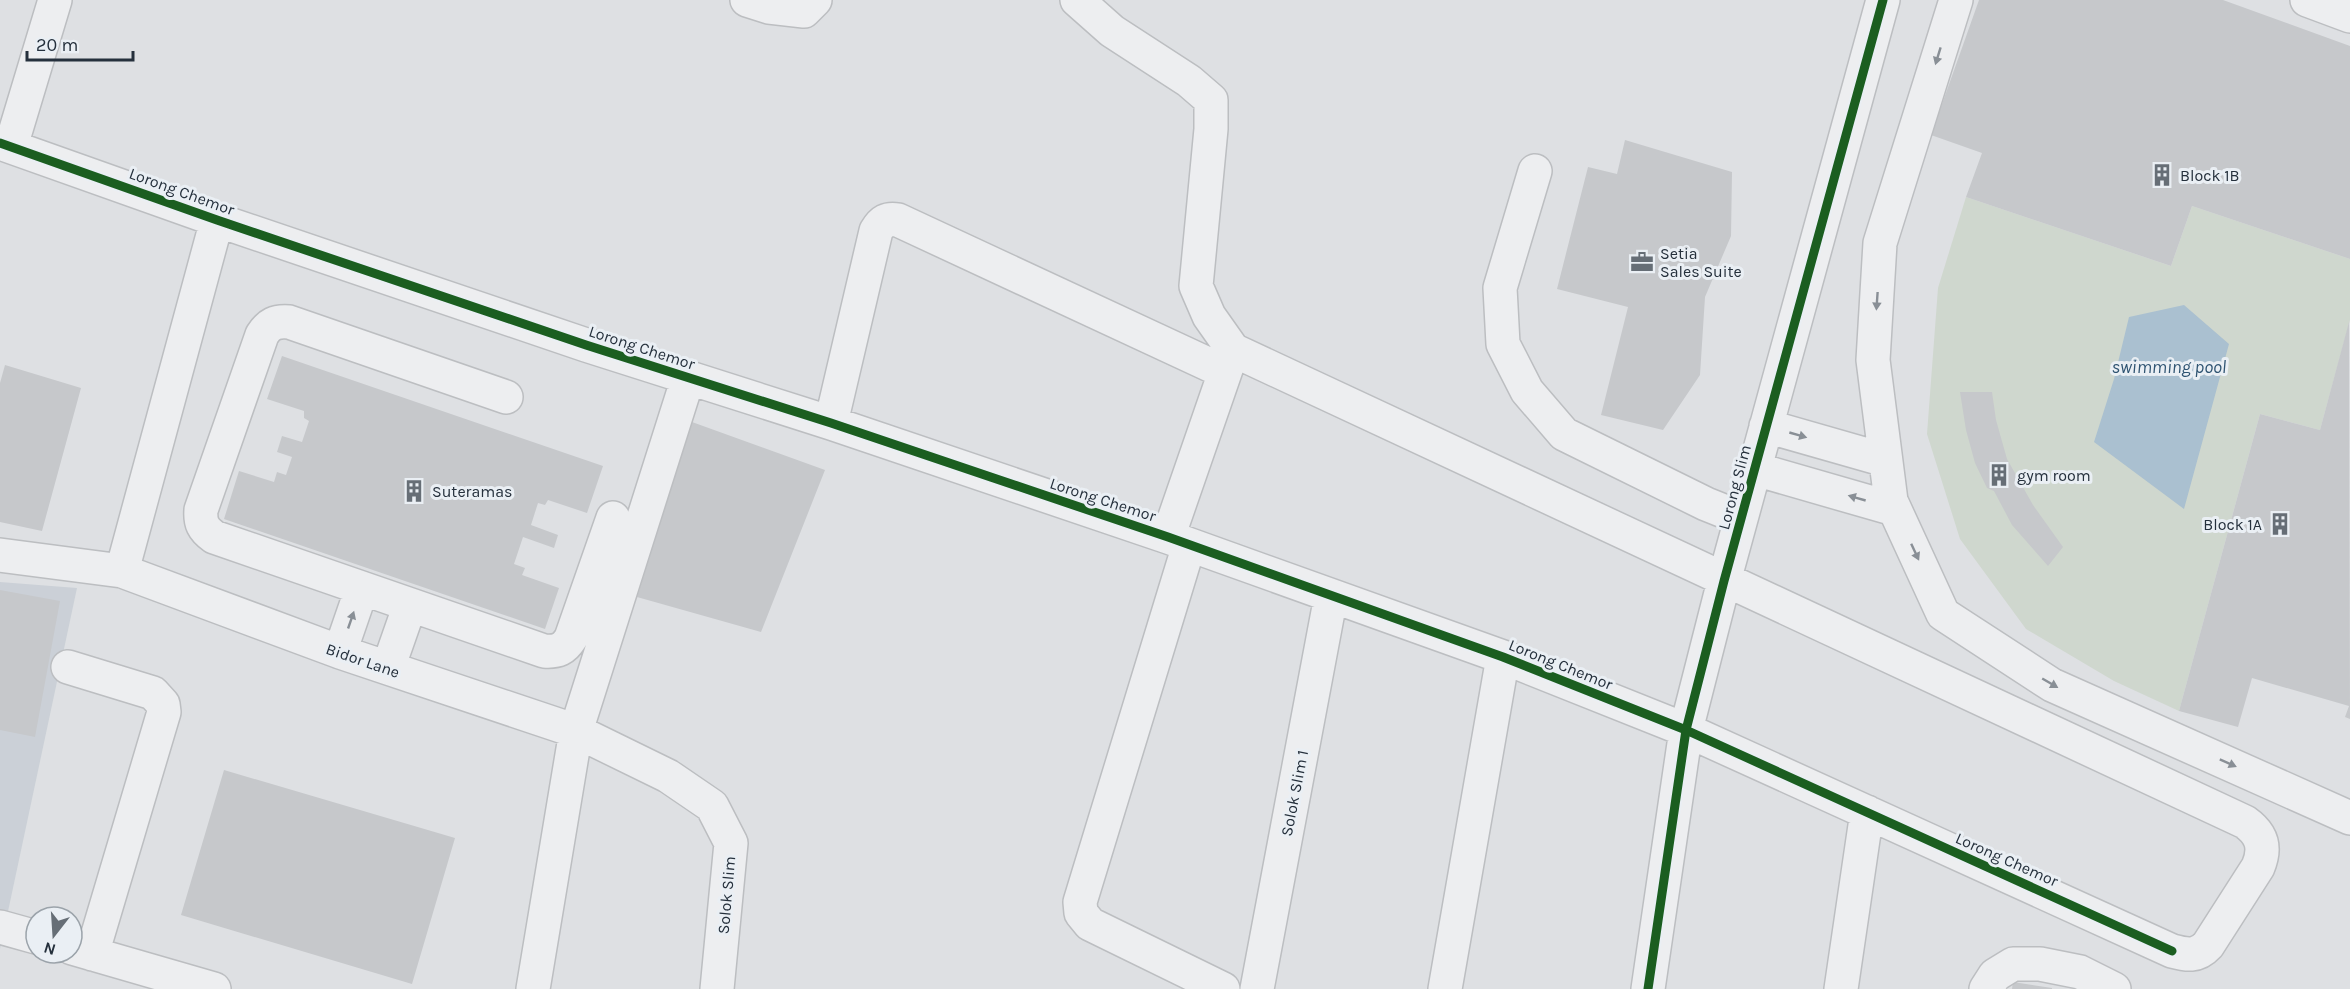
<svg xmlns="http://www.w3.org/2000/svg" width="2350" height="989" font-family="Karla,sans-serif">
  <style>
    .built { fill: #cbd0d7 }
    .green { fill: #cfd7ce }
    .water { fill: #aac0d0 }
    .building { fill: #c6c8cb }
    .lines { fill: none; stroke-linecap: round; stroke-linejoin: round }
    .minor-casing { stroke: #bcbec1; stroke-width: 36 }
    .minor { stroke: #edeef0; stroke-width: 33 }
    .cycleway-casing { stroke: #eaeff4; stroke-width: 13 }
    .cycleway { stroke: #1b5e20; stroke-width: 9 }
    .oneway { fill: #898f96 }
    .labels { text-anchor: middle; stroke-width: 6; stroke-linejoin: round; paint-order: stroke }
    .poi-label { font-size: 16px; fill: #25303c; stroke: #eaeff4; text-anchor: start }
    .street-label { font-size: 16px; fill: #25303c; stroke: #eaeff4 }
    .water-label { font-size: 18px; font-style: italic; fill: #2e5371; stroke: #eaeff4 }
  </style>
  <rect width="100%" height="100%" fill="#dee0e3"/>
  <path class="built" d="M0,582L77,588L0,949Z"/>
  <path class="green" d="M1966,197L2171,266L2192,206L2350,259V320L2320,430L2260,414L2179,711L2114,681L2026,629L1960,539L1927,434L1938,288Z"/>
  <path class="water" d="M2184,305L2229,344L2184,509L2094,442L2114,379L2129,317Z"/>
  <path class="building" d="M1979,0H2223L2350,46V259L2192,206L2171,266L1966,197L1982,153L1931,135Z
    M1625,140L1732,172L1731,236L1705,297L1700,375L1663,430L1601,415L1628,307L1557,289L1588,167L1617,174Z
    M2349,322L2350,719L2345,717L2349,706L2252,678L2238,727L2179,711L2260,414L2320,430Z
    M282,356L603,466L587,513L548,500L545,505L538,503L531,525L558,535L554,548L523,537L514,564L525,568L522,575L559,588L545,629L224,519L239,471L274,482L277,472L286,475L292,457L277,452L282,436L302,442L309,421L304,418V411L267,399Z
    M5,365L81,388L42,531L0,522V383Z
    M1960,392H1992L1996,420L2007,459L2033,505L2063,547L2048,566L2012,525L1994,491L1987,488L1975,463L1966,430Z
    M692,422L825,470L761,632L637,597Z
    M0,590L60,601L35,737L0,730Z
    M224,770L455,838L412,984L181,915Z
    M2013,982L2052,988V989H2012Z"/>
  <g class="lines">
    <g class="minor-casing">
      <path id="minor" d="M747,0L769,7L804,11L815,0
        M1956,0L1880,243L1873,360L1891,501L1943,614L2052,685L2350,818
        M2307,0L2350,16
        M0,143L217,220L586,345L831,423L1168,537L1503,657L1686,730L2172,951C2187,955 2197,957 2208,945L2258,867C2266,848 2262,834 2245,822L1233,350L1209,316L1196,286L1211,129V100L1189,81L1112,31L1077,0
        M11,146L55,0
        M1535,171L1500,288L1503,344L1527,391L1564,434L1706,504L1741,518
        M506,397L289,322C275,321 269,324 262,335L201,510C200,523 203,529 214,537L544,651C558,652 564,649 571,638L613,518
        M831,423L876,231C882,221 887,218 898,220L1225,372
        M1766,426L1885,460
        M1755,469L1894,509
        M1168,537L1232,352
        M1189,545L1080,902L1081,913L1090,924L1223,989
        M0,555L122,571L340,652L576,731L668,776L712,806L731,843L717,989
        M122,571L217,220
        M340,652L362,588
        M68,667L153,693L163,704L164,712L92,954
        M388,668L410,605
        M0,927L36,937
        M72,948L214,989
        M533,989L576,731L688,378
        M1257,989L1331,596
        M1445,989L1503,657
        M1648,989L1686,730L1724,581L1883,0
        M1841,989L1867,812
        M1986,989L1995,975L2013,964H2040L2080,972L2114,989"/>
    </g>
    <use href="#minor" class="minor"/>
    <g class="cycleway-casing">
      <path id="cycleway" d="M0,143L217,220L586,345L831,423L1168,537L1503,657L1686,730L2172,951
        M1648,989L1686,730L1724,581L1883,0"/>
    </g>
    <use href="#cycleway" class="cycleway"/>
  </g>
  <defs><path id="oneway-solid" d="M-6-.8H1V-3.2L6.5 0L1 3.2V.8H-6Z" transform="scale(1.5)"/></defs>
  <g class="oneway">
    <use href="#oneway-solid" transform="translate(1938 56) rotate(107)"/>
    <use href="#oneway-solid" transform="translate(1877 301) rotate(94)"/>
    <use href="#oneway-solid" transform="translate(1798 435) rotate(16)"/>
    <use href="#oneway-solid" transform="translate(1857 498) rotate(-164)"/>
    <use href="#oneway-solid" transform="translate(1915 552) rotate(65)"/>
    <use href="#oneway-solid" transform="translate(351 620) rotate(-71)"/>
    <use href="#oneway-solid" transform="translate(2050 683) rotate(30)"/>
    <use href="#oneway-solid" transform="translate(2228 763) rotate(24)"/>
  </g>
  <defs>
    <g id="building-bare" transform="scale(1.8)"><path d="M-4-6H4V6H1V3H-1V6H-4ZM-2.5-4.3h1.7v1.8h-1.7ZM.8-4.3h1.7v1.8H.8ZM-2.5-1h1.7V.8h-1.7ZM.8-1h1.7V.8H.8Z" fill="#666e76" stroke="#eaeff4" stroke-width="2.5" paint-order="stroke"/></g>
    <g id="office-bare" transform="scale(1.8)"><path d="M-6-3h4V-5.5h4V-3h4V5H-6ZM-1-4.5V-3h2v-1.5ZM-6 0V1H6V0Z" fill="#666e76" stroke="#eaeff4" stroke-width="2.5" paint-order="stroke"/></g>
  </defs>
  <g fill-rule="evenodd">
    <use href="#building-bare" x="2162" y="175"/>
    <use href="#office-bare" x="1642" y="262"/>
    <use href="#building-bare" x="1999" y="475"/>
    <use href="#building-bare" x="414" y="491"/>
    <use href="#building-bare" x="2280" y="524"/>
  </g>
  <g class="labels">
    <g class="poi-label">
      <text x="2180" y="181">Block 1B</text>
      <text x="1660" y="259">Setia<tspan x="1660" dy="18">Sales Suite</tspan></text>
      <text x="2017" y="481">gym room</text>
      <text x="432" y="497">Suteramas</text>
      <text x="2262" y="530" text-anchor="end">Block 1A</text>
    </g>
    <g class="street-label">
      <text transform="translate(182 191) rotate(20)" y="6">Lorong Chemor</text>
      <text transform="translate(642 347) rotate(18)" y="6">Lorong Chemor</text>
      <text transform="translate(1734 487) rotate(-75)" y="6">Lorong Slim</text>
      <text transform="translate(1103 499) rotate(18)" y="6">Lorong Chemor</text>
      <text transform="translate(363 660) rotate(19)" y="6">Bidor Lane</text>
      <text transform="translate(1561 664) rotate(22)" y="6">Lorong Chemor</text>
      <text transform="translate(1294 793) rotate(-79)" y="6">Solok Slim 1</text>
      <text transform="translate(2007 859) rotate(24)" y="6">Lorong Chemor</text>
      <text transform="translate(726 895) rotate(-85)" y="6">Solok Slim</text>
    </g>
    <g class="water-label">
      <text x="2169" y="373">swimming pool</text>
    </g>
  </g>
  <g transform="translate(54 935) rotate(197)"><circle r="28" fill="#eaeff4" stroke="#9ba3aa" stroke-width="1.5"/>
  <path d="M0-4.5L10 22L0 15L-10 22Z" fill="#666e76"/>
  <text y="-9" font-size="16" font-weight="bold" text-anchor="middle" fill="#25303c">N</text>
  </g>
  <path d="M27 51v9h106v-9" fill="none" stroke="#25303c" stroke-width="3"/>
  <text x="36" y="51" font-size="18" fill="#25303c" stroke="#eaeff4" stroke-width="4.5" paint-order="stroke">20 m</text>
</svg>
